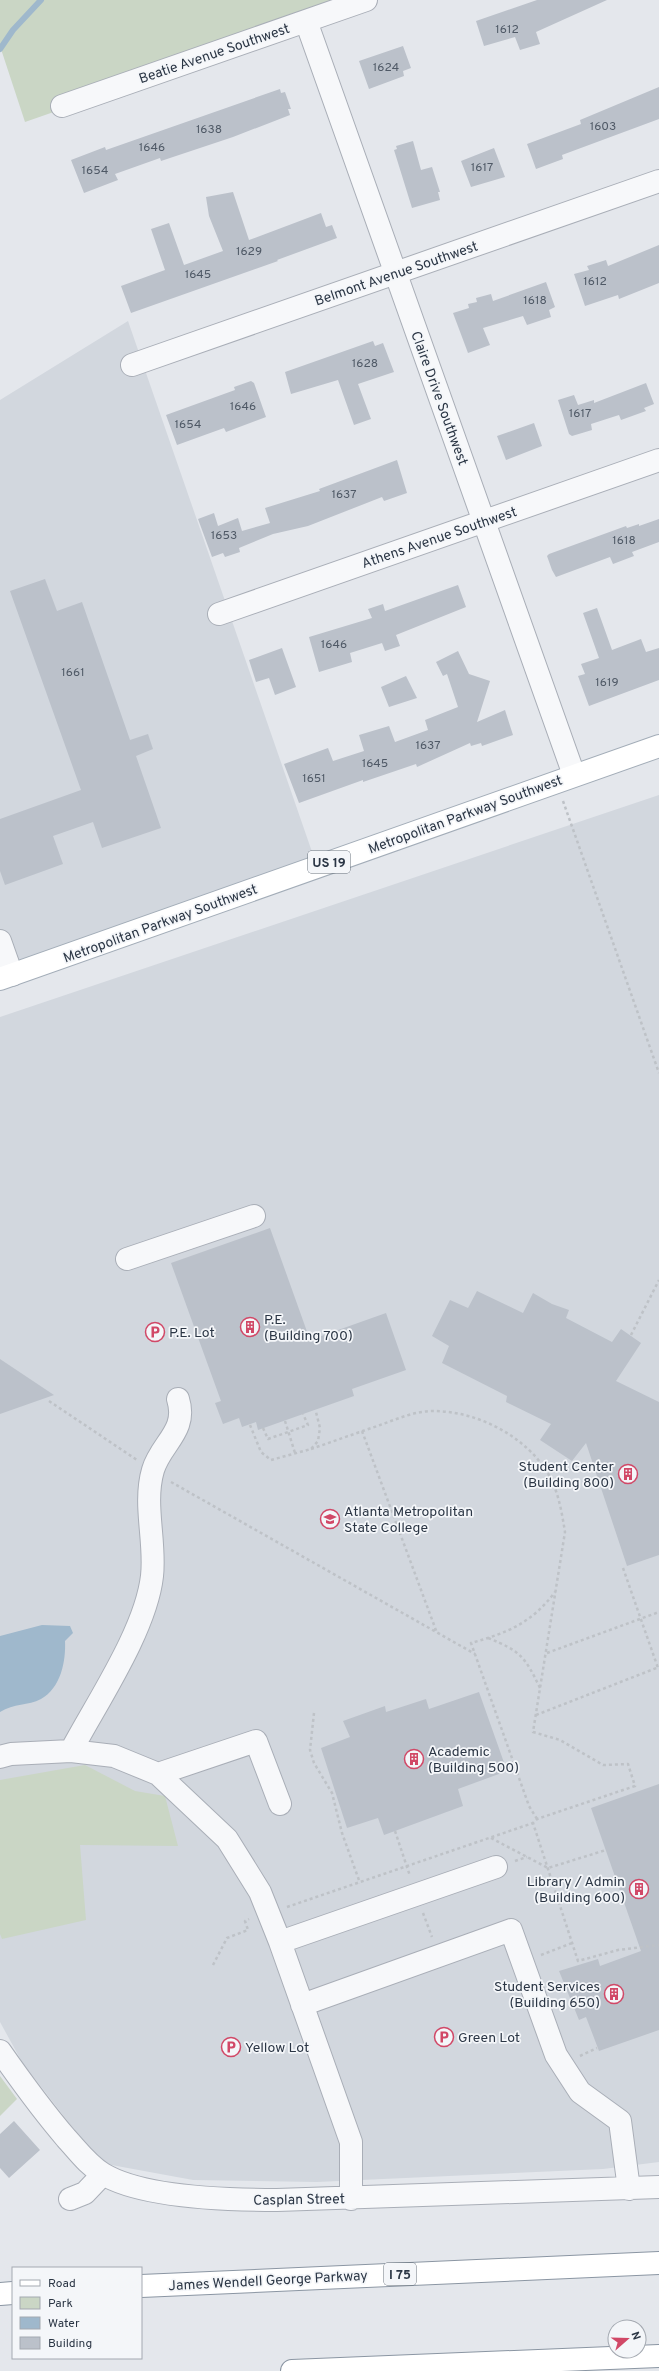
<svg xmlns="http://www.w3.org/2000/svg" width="659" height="2371" font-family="Overpass,sans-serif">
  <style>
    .built { fill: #d2d7de }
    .green { fill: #cad6c5 }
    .water { fill: #9fb8cc }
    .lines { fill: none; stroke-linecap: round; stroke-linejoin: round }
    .stream { stroke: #9fb8cc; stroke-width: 6 }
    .building { fill: #bbc1ca }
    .minor-casing { stroke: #a9aeb7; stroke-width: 24 }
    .major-casing { stroke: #a3adb8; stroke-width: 24 }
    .highway-casing { stroke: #8b96a3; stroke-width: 24 }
    .path { stroke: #bec2c7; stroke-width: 2.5; stroke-dasharray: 3 3; stroke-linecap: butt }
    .minor { stroke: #f7f8fa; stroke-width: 22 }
    .major { stroke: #fff; stroke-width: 22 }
    .highway { stroke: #fff; stroke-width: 22 }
    .labels { text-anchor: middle; stroke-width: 3.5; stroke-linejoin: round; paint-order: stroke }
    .number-label { font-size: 12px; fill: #4f5966 }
    .shield { fill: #f4f6f9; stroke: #67707b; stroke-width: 1 }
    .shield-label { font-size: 13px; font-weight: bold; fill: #2b3645 }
    .street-label { font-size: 14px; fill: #2b3645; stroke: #f4f6f9 }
    .poi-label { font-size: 14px; fill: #2b3645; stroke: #f4f6f9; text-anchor: start }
  </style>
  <rect width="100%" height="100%" fill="#e4e7ec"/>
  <path class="built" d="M128,321L319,872L0,979V400Z
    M659,795V2162L603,2169L317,2182L193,2180L106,2164L86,2145L22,2062L0,2022V1017Z"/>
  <path class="green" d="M0,0H375L25,122L0,46Z
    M85,1765L135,1791L165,1796L178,1846L80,1845L86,1920L2,1939L0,1934V1780Z
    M0,2076L17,2099L0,2116Z"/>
  <path class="water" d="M42,1625L70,1626L73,1633L65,1641C66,1661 61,1688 41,1699C28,1706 14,1703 0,1712V1636Z"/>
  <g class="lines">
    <path class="stream" d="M0,49L13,30L41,0"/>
  </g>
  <path class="building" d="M537,0H607L536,32L540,44L520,50L515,37L484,46L476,21Z
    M403,46L411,68L403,71L404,76L369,89L359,61Z
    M659,87V119L562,155L563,159L536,169L527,144L581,124L580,120Z
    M280,89L281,93L285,92L291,109H288L290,115L233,137L161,161L160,158L115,174L118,180L84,193L71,160L105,147L106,150Z
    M413,141L421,170L432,167L440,192H438L440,200L412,208L394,150L397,149L396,146Z
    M494,148L505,177L471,187L461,161Z
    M233,192L249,240L321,213L326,227L332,225L337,238L277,260L278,261L131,313L121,286L165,270L151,229L169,223L184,265L223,251L209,216L206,197Z
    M659,245V283L619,299L618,295L585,306L574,274L589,270L587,266L606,260L608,266Z
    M546,282L555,307L549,310L551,317L527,325L523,316L483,328L490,345L468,353L453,313L469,308L468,304L477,302L476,298L491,294L493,301Z
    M373,341L375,346L383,343L394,372L358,384L371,419L354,425L338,380L291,394L285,372Z
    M251,381L254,383L266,417L226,432L224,428L177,445L166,415L235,390L234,387Z
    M646,383L654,404L644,408L646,411L621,420L619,415L591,424L592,430L572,436L569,434L558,400L574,395L578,405L594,400V403Z
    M534,423L542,446L506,460L497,436Z
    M397,460L407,493L384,501L382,497L308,526L273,534L239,548L240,552L225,557L223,553L212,557L198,519L214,513L218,526L238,518L242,531L270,523L265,508L320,491L319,489Z
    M659,519V542L632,552L634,556L613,564L610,557L556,577L552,570L547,556L549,554L626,526L627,528L639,524V526Z
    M45,579L57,611L82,602L130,740L148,734L153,749L136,756L161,828L102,848L93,822L53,836L63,864L5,885L0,871V819L81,790L10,591Z
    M458,585L466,607L396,635L400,646L385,651L382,643L350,653L352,662L319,672L309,637L372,618L368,609L383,604L385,611Z
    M597,608L612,650L641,639L646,652L659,648V680L589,706L578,676L585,674L581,664L599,658L583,613Z
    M282,648L296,687L275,695L269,678L256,682L249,660Z
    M458,651L469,674L490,681L477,722L505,710L513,735L482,746L481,743L471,746L470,743L417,767L416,764L363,782V780L299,803L284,764L328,748L333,761L364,751L359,735L389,726L395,742L428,730L425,720L458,707L447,674L443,676L436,662Z
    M406,676L417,698L389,707L381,687Z
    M270,1228L310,1340L386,1313L406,1370L352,1389L354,1396L258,1430L256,1422L242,1427L239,1418L223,1424L215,1403L221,1401L171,1263Z
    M477,1291L523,1313L533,1293L552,1304L569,1310L566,1318L612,1342L621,1329L641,1343L616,1381L659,1402V1555L627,1566L586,1443L572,1461L540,1440L551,1424L506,1402L507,1396L442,1363L449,1346L432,1336L450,1300L468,1308Z
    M0,1359L54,1395L0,1414Z
    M479,1692L507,1771L458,1789L463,1806L384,1835L378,1818L347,1828L321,1748L350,1737L343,1721L385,1706L386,1712L426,1699L429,1709Z
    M659,1784V2030L599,2051L586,2017L579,2020L559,1971L598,1959L600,1966L641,1951L591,1808Z
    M14,2121L40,2150L9,2178L0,2168V2134Z"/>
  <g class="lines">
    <g class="minor-casing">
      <path id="minor" d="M306,21L574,775
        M62,106L366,0
        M132,365L659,181
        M219,614L659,460
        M0,941L12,975
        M127,1259L254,1216
        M71,1751L114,1756L158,1774L256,1741L280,1804
        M0,1757L11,1754L71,1751C97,1702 146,1630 152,1576C156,1542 143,1504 153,1470C161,1443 188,1431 178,1399
        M158,1774L227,1839L260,1892L280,1942
        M302,2005L511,1930L556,2055L580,2092L620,2121L629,2189
        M0,2051C21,2081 42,2110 66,2138C78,2151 88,2165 103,2174C143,2198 230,2200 277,2200L659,2187
        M70,2199L85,2193L103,2174
        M351,2199V2142L280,1942L496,1867"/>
    </g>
    <g class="major-casing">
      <path id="major" d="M0,979L659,746"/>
    </g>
    <g class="highway-casing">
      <path id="highway" d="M141,2286L659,2263
        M0,2294L13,2293
        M292,2371L659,2356"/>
    </g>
    <path class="path" d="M563,801L659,1073
      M631,1335L659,1280
      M49,1401L137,1460
      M285,1421L295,1453
      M250,1425L261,1452L271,1460L311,1449L318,1441L320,1428L316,1412
      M263,1428L268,1439L308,1425L303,1414
      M362,1431L437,1633
      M311,1449C334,1441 357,1433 380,1425C397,1419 415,1411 433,1411C478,1411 528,1437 550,1477C559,1494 562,1514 565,1532L533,1732L560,1740L603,1765L628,1764L635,1786L537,1819L533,1823L578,1961L618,1950L659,1945
      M171,1482L475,1654
      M623,1568L658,1668
      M488,1638C521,1651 525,1657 540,1688
      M547,1653L659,1612
      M314,1713L310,1750L314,1763L332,1793L342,1833L360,1883
      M536,1715L659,1667
      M537,1819L529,1806L471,1643C507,1633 532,1623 555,1592
      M395,1831L410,1876
      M491,1838L548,1868L606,1850
      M515,1861L527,1857
      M287,1907L533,1823
      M423,1913L432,1937
      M541,1955L572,1943
      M213,1965L227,1938L248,1930L245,1921L249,1919
      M580,2056L597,2048"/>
    <use href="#minor" class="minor"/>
    <use href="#major" class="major"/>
    <use href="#highway" class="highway"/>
  </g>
  <defs>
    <g id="building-ring" transform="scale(1)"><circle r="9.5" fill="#f4f6f9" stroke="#d14867" stroke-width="1.5"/><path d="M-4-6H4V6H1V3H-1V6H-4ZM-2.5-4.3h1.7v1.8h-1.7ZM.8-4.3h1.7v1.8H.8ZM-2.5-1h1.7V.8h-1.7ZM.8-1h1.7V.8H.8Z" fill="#d14867"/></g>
    <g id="parking-ring" transform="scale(1)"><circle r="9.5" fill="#f4f6f9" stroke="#d14867" stroke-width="1.5"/><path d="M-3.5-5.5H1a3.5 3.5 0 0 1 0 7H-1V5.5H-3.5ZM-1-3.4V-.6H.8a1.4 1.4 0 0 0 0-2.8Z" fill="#d14867"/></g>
    <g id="university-ring" transform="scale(1)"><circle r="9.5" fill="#f4f6f9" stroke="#d14867" stroke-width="1.5"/><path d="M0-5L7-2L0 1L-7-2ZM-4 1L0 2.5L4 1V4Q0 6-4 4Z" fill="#d14867"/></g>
  </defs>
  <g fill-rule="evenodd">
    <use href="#building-ring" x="250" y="1327"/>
    <use href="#parking-ring" x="155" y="1332"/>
    <use href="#building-ring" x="628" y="1474"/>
    <use href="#university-ring" x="330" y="1519"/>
    <use href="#building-ring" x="414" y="1759"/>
    <use href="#building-ring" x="639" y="1889"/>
    <use href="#building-ring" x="614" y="1994"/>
    <use href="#parking-ring" x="444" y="2037"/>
    <use href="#parking-ring" x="231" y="2047"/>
  </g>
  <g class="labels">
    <g class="number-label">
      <text x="507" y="33">1612</text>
      <text x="386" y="71">1624</text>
      <text x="603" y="130">1603</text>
      <text x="209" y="133">1638</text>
      <text x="152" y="151">1646</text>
      <text x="482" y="171">1617</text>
      <text x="95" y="174">1654</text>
      <text x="249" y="255">1629</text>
      <text x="198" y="278">1645</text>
      <text x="595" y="285">1612</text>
      <text x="535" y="304">1618</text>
      <text x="365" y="367">1628</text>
      <text x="243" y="410">1646</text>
      <text x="580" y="417">1617</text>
      <text x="188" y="428">1654</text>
      <text x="344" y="498">1637</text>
      <text x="224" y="539">1653</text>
      <text x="624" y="544">1618</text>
      <text x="334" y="648">1646</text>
      <text x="73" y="676">1661</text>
      <text x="607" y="686">1619</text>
      <text x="428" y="749">1637</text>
      <text x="375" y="767">1645</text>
      <text x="314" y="782">1651</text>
    </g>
    <g class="shield">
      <rect x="308" y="851" width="42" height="22" rx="3"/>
      <rect x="384" y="2263" width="32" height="22" rx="3"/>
    </g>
    <g class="shield-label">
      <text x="329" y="867">US 19</text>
      <text x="400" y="2279">I 75</text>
    </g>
    <g class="street-label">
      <text transform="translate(214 53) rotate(-19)" y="5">Beatie Avenue Southwest</text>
      <text transform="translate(396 273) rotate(-19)" y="5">Belmont Avenue Southwest</text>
      <text transform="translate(440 398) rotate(70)" y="5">Claire Drive Southwest</text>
      <text transform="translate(439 537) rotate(-19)" y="5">Athens Avenue Southwest</text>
      <text transform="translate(465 814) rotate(-20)" y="5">Metropolitan Parkway Southwest</text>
      <text transform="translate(160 923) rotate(-20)" y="5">Metropolitan Parkway Southwest</text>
      <text transform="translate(299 2199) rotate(-1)" y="5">Casplan Street</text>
      <text transform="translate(268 2280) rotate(-3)" y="5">James Wendell George Parkway</text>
    </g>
    <g class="poi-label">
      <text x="264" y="1324">P.E.<tspan x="264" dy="16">(Building 700)</tspan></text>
      <text x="169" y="1337">P.E. Lot</text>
      <text x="614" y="1471" text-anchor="end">Student Center<tspan x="614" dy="16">(Building 800)</tspan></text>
      <text x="344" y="1516">Atlanta Metropolitan<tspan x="344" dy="16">State College</tspan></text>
      <text x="428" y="1756">Academic<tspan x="428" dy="16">(Building 500)</tspan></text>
      <text x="625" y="1886" text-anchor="end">Library / Admin<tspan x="625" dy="16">(Building 600)</tspan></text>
      <text x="600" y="1991" text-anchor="end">Student Services<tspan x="600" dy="16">(Building 650)</tspan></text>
      <text x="458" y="2042">Green Lot</text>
      <text x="245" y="2052">Yellow Lot</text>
    </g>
  </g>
  <rect x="12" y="2267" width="130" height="92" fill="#f4f6f9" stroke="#a4a9b1"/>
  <rect x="20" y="2280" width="20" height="6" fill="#ffffff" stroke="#a4a9b1"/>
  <text x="48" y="2287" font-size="12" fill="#2b3645">Road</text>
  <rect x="20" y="2297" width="20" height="12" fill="#cad6c5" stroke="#a4a9b1"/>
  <text x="48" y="2307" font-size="12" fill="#2b3645">Park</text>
  <rect x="20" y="2317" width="20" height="12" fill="#9fb8cc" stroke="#a4a9b1"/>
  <text x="48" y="2327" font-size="12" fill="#2b3645">Water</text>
  <rect x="20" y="2337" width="20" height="12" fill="#bbc1ca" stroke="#a4a9b1"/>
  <text x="48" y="2347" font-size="12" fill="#2b3645">Building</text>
  <g transform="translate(627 2339) rotate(70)"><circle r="19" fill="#f4f6f9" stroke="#a4a9b1"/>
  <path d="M0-3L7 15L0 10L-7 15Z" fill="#d14867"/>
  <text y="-6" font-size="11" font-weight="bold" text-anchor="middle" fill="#2b3645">N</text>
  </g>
</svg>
